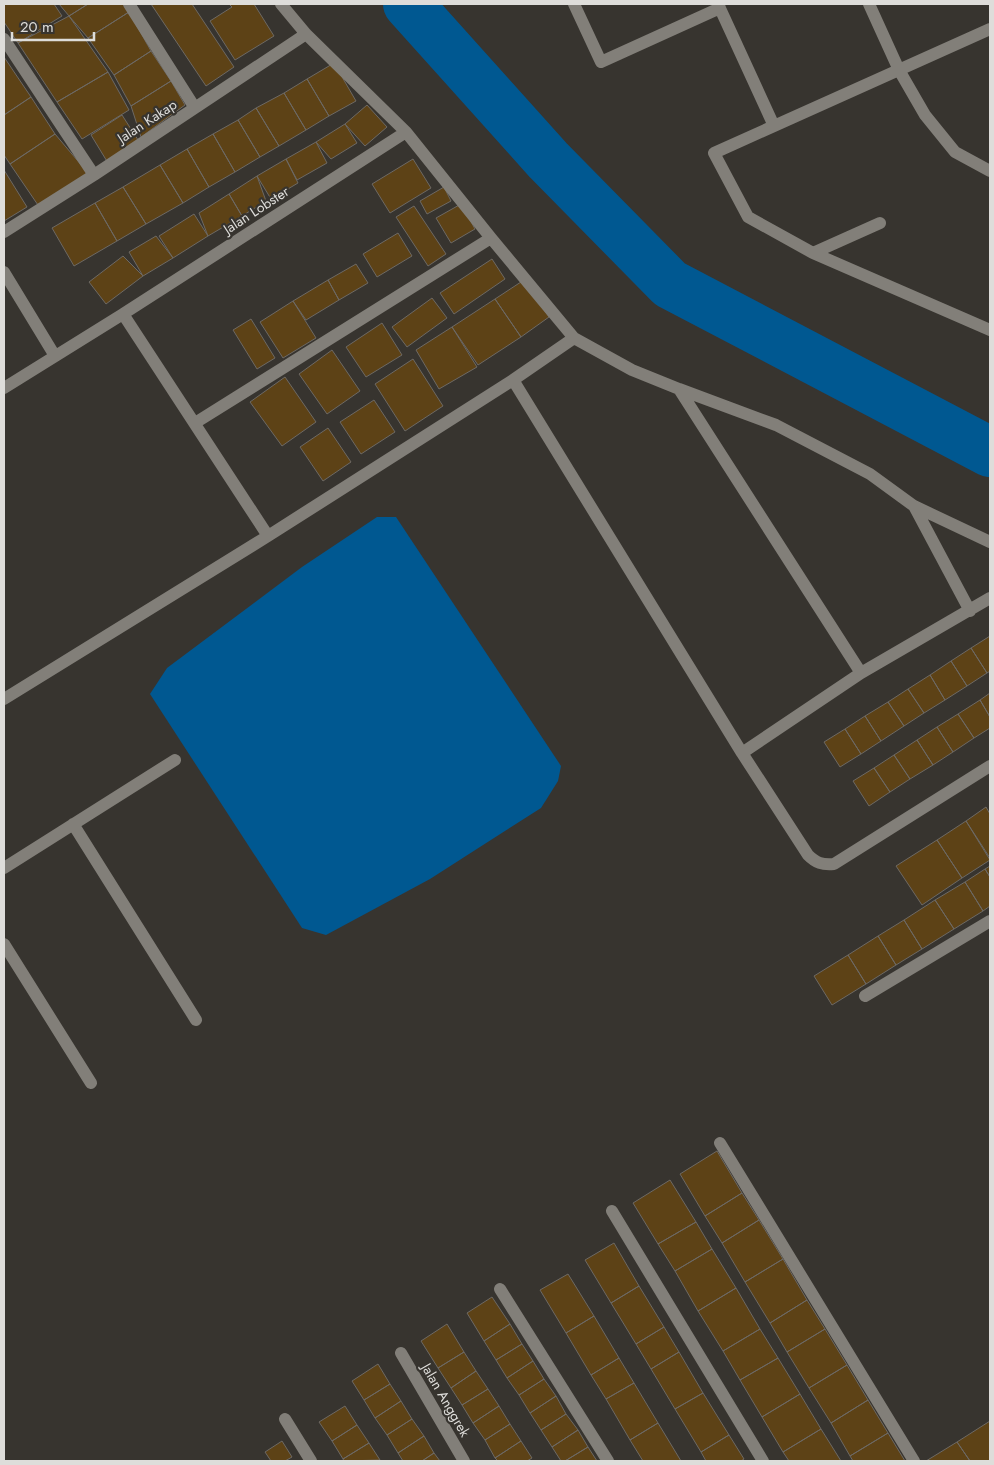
<svg xmlns="http://www.w3.org/2000/svg" width="994" height="1465" font-family="Jost,sans-serif">
  <style>
    .water { fill: #005891 }
    .lines { fill: none; stroke-linecap: round; stroke-linejoin: round }
    .river { stroke: #005891; stroke-width: 50 }
    .building { fill: #5d4216; stroke: #6d6964 }
    .street { stroke: #827f79; stroke-width: 12 }
    .labels { text-anchor: middle; stroke-width: 4.5; stroke-linejoin: round; paint-order: stroke }
    .street-label { font-size: 14px; fill: #deddda; stroke: #37342f }
  </style>
  <rect width="100%" height="100%" fill="#37342f"/>
  <path class="water" d="M377,517H396L561,766L558,781L541,808L430,879L326,935L302,928L150,694L167,668L302,567Z"/>
  <g class="lines">
    <path class="river" d="M408,4L548,160L670,284L990,452"/>
  </g>
  <path class="building" d="M4,4H54L62,16L18,43L4,22Z
    M59,4H88L69,16Z
    M88,4H123L129,12L88,38L69,16Z
    M151,4H192L234,67L206,86Z
    M229,4H254L274,36L235,60L210,21L232,7Z
    M129,12L151,51L114,75L88,38Z
    M69,16L108,72L57,102L18,43Z
    M151,51L171,81L131,106L114,75Z
    M4,57L31,97L4,115Z
    M334,63L356,101L329,116L307,79Z
    M108,72L129,110L82,139L57,102Z
    M307,79L329,116L306,130L284,93Z
    M171,81L185,105L141,137L131,106Z
    M284,93L306,130L279,146L256,108Z
    M31,97L55,134L10,164L4,155V115Z
    M367,105L387,127L365,146L345,124Z
    M256,108L279,146L260,157L238,120Z
    M122,115L140,143L108,163L91,135Z
    M238,120L260,157L235,172L213,134Z
    M345,124L357,143L331,159L316,142Z
    M55,134L88,173L40,208L10,164Z
    M213,134L235,172L209,187L187,149Z
    M316,142L327,163L297,180L286,159Z
    M187,149L209,187L183,203L160,165Z
    M286,159L298,183L271,199L257,176Z
    M413,159L431,188L390,213L372,184Z
    M160,165L183,203L146,224L123,187Z
    M4,170L27,207L4,221Z
    M257,176L266,201L242,216L229,194Z
    M123,187L146,224L117,241L95,203Z
    M444,187L451,201L427,214L420,201Z
    M229,194L242,216L208,236L199,213Z
    M95,203L117,241L74,266L52,228Z
    M461,204L475,229L451,243L436,218Z
    M414,206L446,254L428,266L396,217Z
    M194,214L208,236L173,258L159,236Z
    M398,233L412,256L377,277L363,254Z
    M156,236L173,258L143,276L129,252Z
    M123,256L143,276L106,304L89,282Z
    M492,259L505,279L454,314L440,293Z
    M356,264L368,283L339,300L328,280Z
    M328,280L339,300L306,320L293,301Z
    M524,280L549,317L521,337L495,299Z
    M432,298L447,318L407,347L392,327Z
    M495,299L521,337L478,365L452,327Z
    M293,301L316,338L283,358L260,322Z
    M251,319L275,358L257,369L233,330Z
    M382,323L402,355L366,377L346,347Z
    M452,327L477,367L439,389L416,350Z
    M332,350L360,391L327,414L299,374Z
    M413,359L443,406L405,431L375,384Z
    M285,377L316,422L282,446L250,402Z
    M374,400L395,432L361,454L340,422Z
    M328,428L351,462L323,481L300,447Z
    M990,636V671L987,673L971,648Z
    M971,648L987,673L967,686L951,661Z
    M951,661L967,686L945,700L930,675Z
    M930,675L945,700L924,713L908,689Z
    M908,689L924,713L904,726L888,702Z
    M990,693V717L980,700Z
    M980,700L990,717V728L974,738L958,714Z
    M888,702L904,726L881,741L865,716Z
    M958,714L974,738L953,752L937,727Z
    M865,716L881,741L861,754L845,729Z
    M937,727L953,752L933,765L917,740Z
    M845,729L861,754L840,767L824,742Z
    M917,740L933,765L910,779L894,755Z
    M894,755L910,779L890,792L874,768Z
    M874,768L890,792L869,806L853,781Z
    M986,807L990,814V858L966,821Z
    M966,821L990,860L962,878L937,840Z
    M937,840L962,878L922,905L896,866Z
    M990,866V877L985,869Z
    M985,869L990,877V906L983,911L965,882Z
    M965,882L983,911L954,929L935,900Z
    M935,900L954,929L922,949L904,920Z
    M904,920L922,949L896,965L878,936Z
    M878,936L896,965L866,984L848,955Z
    M848,955L866,984L832,1005L814,976Z
    M717,1151L742,1193L705,1216L680,1174Z
    M670,1180L696,1222L658,1244L633,1203Z
    M742,1193L759,1220L722,1243L705,1216Z
    M759,1220L783,1259L745,1282L722,1243Z
    M696,1222L712,1249L675,1271L658,1244Z
    M614,1243L639,1286L611,1303L585,1260Z
    M712,1249L736,1288L698,1311L675,1271Z
    M783,1259L807,1300L770,1323L745,1282Z
    M568,1274L594,1316L566,1333L540,1290Z
    M639,1286L664,1327L636,1344L611,1303Z
    M736,1288L760,1329L723,1351L698,1311Z
    M492,1297L510,1324L484,1341L467,1313Z
    M807,1300L825,1329L787,1352L770,1323Z
    M594,1316L619,1358L591,1375L566,1333Z
    M447,1324L464,1352L438,1368L421,1341Z
    M510,1324L522,1344L496,1360L484,1341Z
    M664,1327L679,1352L651,1369L636,1344Z
    M760,1329L778,1358L740,1380L723,1351Z
    M825,1329L847,1365L809,1388L787,1352Z
    M522,1344L533,1361L507,1378L496,1360Z
    M464,1352L476,1371L451,1388L438,1368Z
    M679,1352L703,1393L675,1409L651,1369Z
    M619,1358L634,1383L606,1399L591,1375Z
    M778,1358L800,1394L762,1417L740,1380Z
    M533,1361L544,1379L519,1395L507,1378Z
    M378,1364L390,1384L364,1400L352,1381Z
    M847,1365L868,1400L831,1423L809,1388Z
    M476,1371L488,1389L462,1405L451,1388Z
    M544,1379L556,1396L530,1413L519,1395Z
    M634,1383L658,1423L630,1440L606,1399Z
    M390,1384L401,1401L375,1418L364,1400Z
    M488,1389L499,1406L473,1423L462,1405Z
    M703,1393L729,1435L701,1452L675,1409Z
    M800,1394L821,1429L783,1452L762,1417Z
    M556,1396L566,1414L541,1430L530,1413Z
    M868,1400L888,1433L850,1456L831,1423Z
    M401,1401L412,1419L387,1435L375,1418Z
    M345,1406L357,1425L332,1441L319,1422Z
    M499,1406L510,1424L485,1440L473,1423Z
    M566,1414L578,1430L552,1447L541,1430Z
    M412,1419L424,1436L398,1453L387,1435Z
    M990,1421V1461H970L957,1442Z
    M658,1423L681,1461H643L630,1440Z
    M510,1424L521,1441L495,1458L485,1440Z
    M357,1425L369,1443L343,1459L332,1441Z
    M821,1429L841,1461H789L783,1452Z
    M578,1430L588,1447L565,1461H561L552,1447Z
    M888,1433L905,1461H853L850,1456Z
    M729,1435L744,1459L741,1461H706L701,1452Z
    M424,1436L434,1453L422,1461H403L398,1453Z
    M282,1441L292,1457L285,1461H271L265,1452Z
    M521,1441L532,1458L527,1461H498L495,1458Z
    M957,1442L970,1461H926Z
    M369,1443L380,1460L344,1461L343,1459Z
    M588,1447L597,1461H565Z
    M434,1453L440,1461H422Z"/>
  <g class="lines">
    <path class="street" d="M129,4L195,108
      M281,4L306,34L406,132L491,238L574,338L632,370L679,389L776,425L870,474L914,506L990,542
      M574,4L601,62L720,8
      M718,4L774,126
      M869,4L899,70L925,115L955,152L990,171
      M4,39L94,175
      M880,223L813,253L748,217L714,153L990,29
      M4,232L94,175L306,34
      M813,253L990,330
      M4,272L55,356
      M123,314L406,132
      M513,380L574,338
      M4,388L123,314L268,536
      M679,389L861,673
      M195,423L491,238
      M914,506L970,611
      M4,699L268,536L513,380L742,753L808,855C816,863 822,865 834,864L990,766
      M742,753L861,673L990,598
      M73,824L196,1020
      M4,868L175,760
      M4,944L91,1083
      M865,996L990,921
      M720,1143L914,1461
      M612,1211L763,1461
      M500,1289L608,1461
      M401,1353L464,1461
      M285,1419L311,1461"/>
  </g>
  <g class="labels">
    <g class="street-label">
      <text transform="translate(147 121) rotate(-33)" y="5">Jalan Kakap</text>
      <text transform="translate(256 210) rotate(-33)" y="5">Jalan Lobster</text>
      <text transform="translate(446 1400) rotate(60)" y="5">Jalan Anggrek</text>
    </g>
  </g>
  <rect width="994" height="1465" fill="none" stroke="#deddda" stroke-width="10"/>
  <path d="M12 32v8h82v-8" fill="none" stroke="#deddda" stroke-width="2.5"/>
  <text x="20" y="32" font-size="15" fill="#deddda" stroke="#37342f" stroke-width="4" paint-order="stroke">20 m</text>
</svg>
